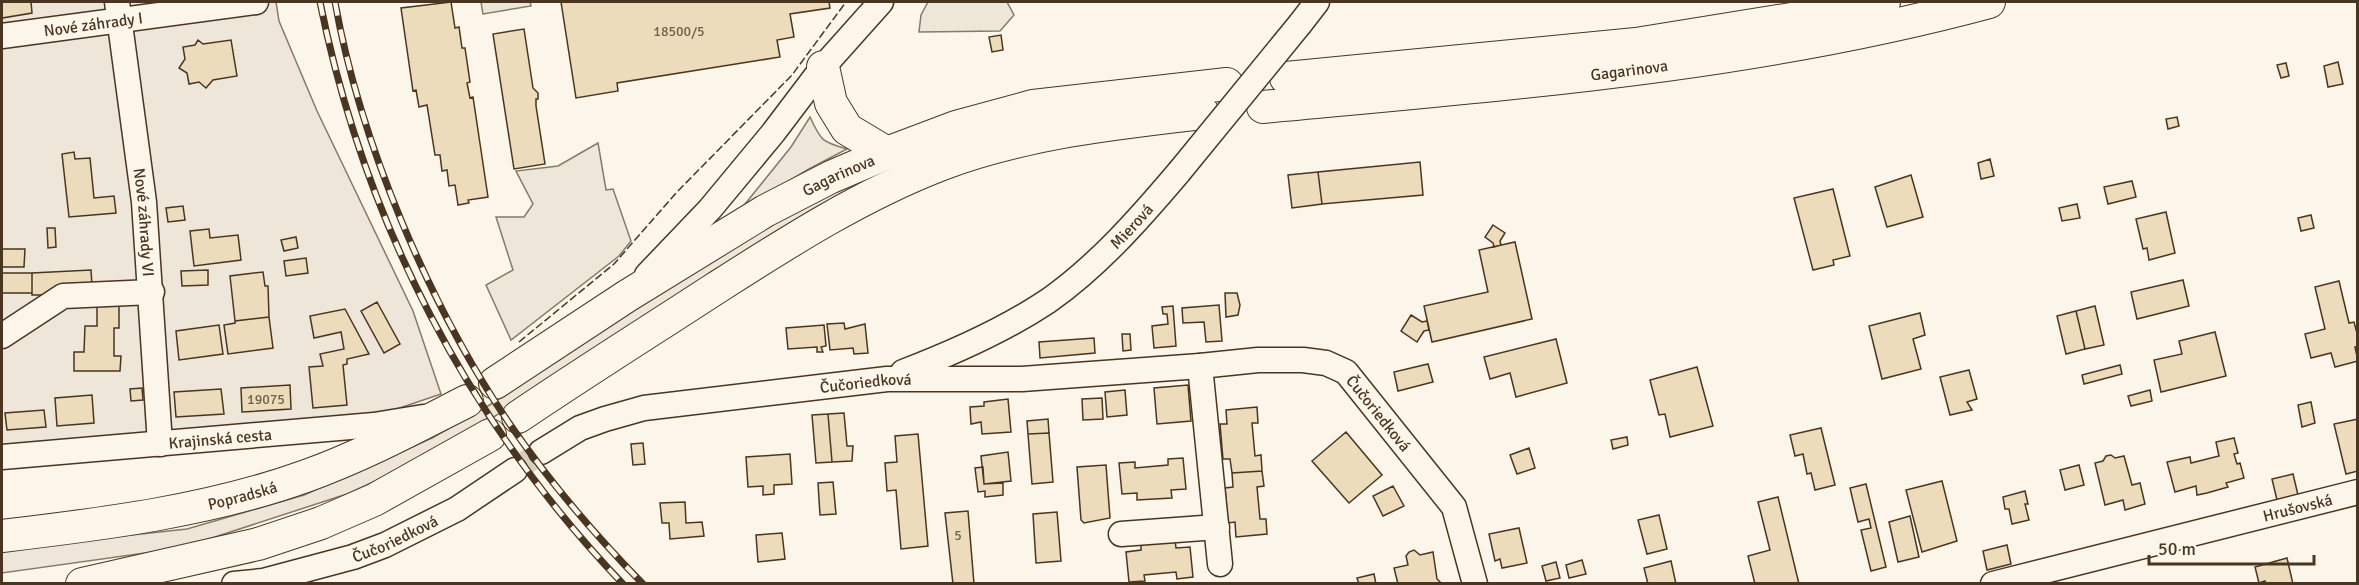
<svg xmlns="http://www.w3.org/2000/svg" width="2359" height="585" font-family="Signika,sans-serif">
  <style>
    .green { fill: #ede6d9; stroke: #887966; stroke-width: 1.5 }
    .parking { fill: #ede7d9; stroke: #887966; stroke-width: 1.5 }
    .building { fill: #ecdcbc; stroke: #4a3520; stroke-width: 1.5 }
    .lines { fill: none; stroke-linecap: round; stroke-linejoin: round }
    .minor-tunnel { stroke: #d8cfc1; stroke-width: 24; stroke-dasharray: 24 12; stroke-linecap: butt }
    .minor-casing { stroke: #4a3520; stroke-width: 27 }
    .major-casing { stroke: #4a3520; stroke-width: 34 }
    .minor { stroke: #fbf6e9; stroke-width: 24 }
    .major { stroke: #fbf6e9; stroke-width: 32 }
    .rail-casing { stroke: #4a3520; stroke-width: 7 }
    .rail { stroke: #fbf6e9; stroke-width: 4.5; stroke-dasharray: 14; stroke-linecap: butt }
    .minor-bridge-casing { stroke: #4a3520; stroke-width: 27; stroke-linecap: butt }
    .minor-bridge { stroke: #fbf6e9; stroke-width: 24 }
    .fence { stroke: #4a3520; stroke-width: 1.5; stroke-dasharray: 8 3; stroke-linecap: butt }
    .labels { text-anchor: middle; stroke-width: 4.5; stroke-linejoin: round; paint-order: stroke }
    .number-label { font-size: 14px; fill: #725f47 }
    .street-label { font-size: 16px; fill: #4a3520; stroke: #fbf6e9 }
  </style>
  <rect width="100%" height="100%" fill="#fbf6e9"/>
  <path class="green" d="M2,2H276L279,21L317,111L413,311L441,394L376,416L2,449Z
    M810,117C821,141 822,142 847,149L809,169L741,209L791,147Z
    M890,164L896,169L432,455L347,494L181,548L2,573V549L187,529L304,495L432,438L488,406L728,247Z"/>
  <path class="parking" d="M481,2H530L531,6L483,14Z
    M928,2H1007L1014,15L1000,31L919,32L921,15Z
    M598,143L606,190L613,189L631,241L619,256L511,340L486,285L513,270L496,217H524L533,204L516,171L558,166Z"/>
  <path class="building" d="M2,2H31L32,13L2,18Z
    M451,2L455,28L459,27L462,48H465L470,82L467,83L470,98L473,97L488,197L468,200L469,203L458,205L455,185L449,186L447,170L442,171L440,155H435L427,105L419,107L416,90L413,91L401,8Z
    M561,2H829L830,8L790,14L794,37L777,40L780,57L617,83L618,91L576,98Z
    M524,29L533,88L538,93V99H536V106L545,164L514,169L493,34Z
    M1001,35L1003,50L992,52L989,37Z
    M198,40L203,44L231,40L237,76L213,80L206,88L199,82L189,84L187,73L179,68L185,59L183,47L195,45Z
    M2338,62L2343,84L2328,87L2324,66Z
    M2286,63L2289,76L2281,78L2277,65Z
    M2177,117L2179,126L2168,129L2166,119Z
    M74,152L75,159L90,158L94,198L114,196L116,213L69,217L62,154Z
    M1990,159L1994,176L1981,179L1978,163Z
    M1420,162L1423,195L1322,204L1318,172Z
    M1318,172L1322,204L1292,208L1288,175Z
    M1911,175L1923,217L1887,227L1875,187Z
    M2132,181L2136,197L2108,204L2104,187Z
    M1833,189L1850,256L1833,260L1834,265L1813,270L1794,198Z
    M2077,204L2080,218L2062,221L2059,208Z
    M183,206L185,220L168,222L166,208Z
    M2166,212L2175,253L2149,260L2147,248L2143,249L2136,219Z
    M2311,215L2314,228L2301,231L2298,218Z
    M1493,225L1505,233L1500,241L1501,245L1494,247L1493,243L1485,237Z
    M47,228H55L56,247L48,248Z
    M209,229L210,238L238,235L241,260L194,266L190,231Z
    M296,237L298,248L284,251L281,240Z
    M1515,242L1532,319L1432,342L1424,306L1488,292L1479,250Z
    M2,249H25L24,267H2Z
    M306,258L308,273L286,276L284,261Z
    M91,270L92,286L48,295H32V273Z
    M208,270V285L182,286L181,271Z
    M263,272L265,286H268L269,317L235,321L230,276Z
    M2,273H32V293H2Z
    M2183,280L2189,306L2137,319L2131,292Z
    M2339,281L2349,323L2354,322L2358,337V347H2355L2358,361L2335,367L2331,353L2311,358L2305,334L2325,329L2315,287Z
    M1225,293H1237L1240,305L1238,315L1226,317Z
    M377,302L400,344L384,353L361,311Z
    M1219,305L1222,341L1206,342L1204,322L1183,323L1182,308Z
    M97,306H119V328H114V356H121L120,371H74V352H84L85,326H97Z
    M1173,306L1176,346L1154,348L1152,326L1168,324L1167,314H1163L1162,307Z
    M2095,306L2104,345L2085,349L2076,311Z
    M345,309L369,354L347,359V364L343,365L347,405L313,408L309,367L323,366L320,354L344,349L341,332L314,338L310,316Z
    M2076,311L2085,349L2066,354L2057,316Z
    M1920,313L1925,335L1913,339L1921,369L1882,379L1869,326Z
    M1411,315L1422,322L1427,321L1429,330L1424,331L1417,342L1401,331Z
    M269,317L273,348L228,354L224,325L235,323V321Z
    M844,323L845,329L865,324L868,353L854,354L853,348L830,350L827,324Z
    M219,325L223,354L179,360L176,331Z
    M824,325L826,346L821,347L823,352H817V347L788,349L786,328Z
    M2215,332L2226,376L2161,392L2154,360L2182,354L2179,341Z
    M1122,334H1130L1131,350L1123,351Z
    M1094,338L1095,353L1040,358L1039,342Z
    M1556,339L1567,383L1516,397L1510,373L1490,379L1484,357Z
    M1428,364L1433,382L1398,391L1394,372Z
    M2120,365L2122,374L2084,384L2082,375Z
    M1697,367L1713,426L1670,437L1665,414L1659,415L1650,380Z
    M1969,370L1977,399L1967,402L1972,410L1950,415L1940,377Z
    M290,385L291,409L242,412L241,388Z
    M1188,385L1191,421L1157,424L1154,388Z
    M142,388L143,400L131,401L130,389Z
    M221,389L224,414L176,417L174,392Z
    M1125,390L1127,415L1107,417L1105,392Z
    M2150,390L2152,401L2131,406L2128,396Z
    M92,395L94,423L57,426L55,398Z
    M1102,398L1103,419L1083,420L1082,399Z
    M1008,399L1011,432L982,434L981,422L971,424L970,407L984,406V402Z
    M2311,402L2315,423L2302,427L2298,405Z
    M1257,407L1258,423H1252L1255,456L1261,455L1262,471L1232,473L1230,459H1223L1220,424H1227L1226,410Z
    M44,410L46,427L7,430L5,413Z
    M844,413L847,446H853L852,461L832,462L828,414Z
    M828,414L832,462L816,463L812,415Z
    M1048,419L1049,433L1028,434L1027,421Z
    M2358,419V471L2346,474L2334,424Z
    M1821,428L1835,485L1815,490L1811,473L1807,474L1803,454L1795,456L1790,435Z
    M1346,432L1382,475L1349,503L1312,461Z
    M1049,433L1053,482L1032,484L1028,434Z
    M918,434L928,546L901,549L896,490L887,491L885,463L897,462L895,436Z
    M1627,437L1628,445L1613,449L1611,440Z
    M2234,438L2238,453L2234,454L2237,464L2240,463L2244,478L2226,483L2228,487L2207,493L2197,495L2196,486L2175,492L2167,462L2190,457L2191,463L2219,456L2216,442Z
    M643,443L645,464L633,465L631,444Z
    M1529,448L1535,468L1517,474L1510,455Z
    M1008,452L1011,481L984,484L981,456Z
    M790,454L792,484L774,485V494L763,495V486L748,487L746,457Z
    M2111,455L2115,458L2124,456L2132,485L2140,483L2145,504L2125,510L2123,500L2105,505L2095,463L2103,461L2106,456Z
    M1183,458L1186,489L1171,490L1172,498L1137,500V493L1122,494L1119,463L1135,462V468L1168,465V459Z
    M1106,465L1110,518L1084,523L1081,520L1077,467Z
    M2079,465L2084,485L2065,490L2060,470Z
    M983,467L984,484L1003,483V495L985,497V491L978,492L975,468Z
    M1262,471L1264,486L1257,487L1260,519H1266L1267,534L1236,537L1235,522L1228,523L1225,488L1233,487L1232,473Z
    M2293,474L2298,495L2277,500L2272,479Z
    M1942,481L1957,541L1922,552L1906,490Z
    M833,482L836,514L820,515L818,483Z
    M1866,484L1886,567L1871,571L1861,530L1871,528L1869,519L1858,522L1850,488Z
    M1393,486L1404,506L1383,516L1373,496Z
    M2025,491L2028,504H2025L2029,520L2012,524L2009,509H2005L2003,497Z
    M1778,497L1799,584H1755L1748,556L1770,550L1758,502Z
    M685,502L686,523L702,522L704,536L670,539L669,523H662L660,503Z
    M968,511L974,584H953L945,513Z
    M1057,512L1061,561L1036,563L1033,514Z
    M1659,515L1667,549L1647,554L1638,520Z
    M1910,516L1919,557L1898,562L1889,522Z
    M1519,528L1527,563L1502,568L1500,559L1495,561L1489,534Z
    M782,533L785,559L758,562L756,535Z
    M1175,540L1176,548L1190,547L1193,577L1177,579L1176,572L1144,575L1145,581L1129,582L1126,552L1141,550V544Z
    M2007,545L2011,564L1987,570L1983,551Z
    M1414,550L1420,555L1433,552L1437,579L1442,584H1398L1394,568L1408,565L1406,556L1409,552Z
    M2287,558L2293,584H2266L2265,581L2259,583L2255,567Z
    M1582,560L1586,574L1569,578L1566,565Z
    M1671,561L1676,584H1648L1644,568Z
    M1556,562L1560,578L1546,581L1542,566Z
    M1374,574L1376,584H1359L1357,578Z"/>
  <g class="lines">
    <path class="minor-tunnel" d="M515,470L541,452"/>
    <g class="minor-casing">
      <g id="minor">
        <path id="s1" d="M117,2L144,202L160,444"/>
        <path d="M1300,24L1317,2"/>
        <path id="s2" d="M2,36L256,2"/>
        <path d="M647,275L710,209L773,133L823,67L881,2"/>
        <path d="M2,336L63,296L152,292"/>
        <path d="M1200,366L1220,564"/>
        <path id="s3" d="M903,372C953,353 1003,331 1048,301C1098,266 1140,218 1179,172"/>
        <path id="s4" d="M541,452L580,428L605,419L644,408L887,379H1022L1200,366L1258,360H1303L1326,363L1346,372L1454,507L1475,584"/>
        <path id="s5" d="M2,457L374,425L423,417"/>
        <path d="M1121,534L1217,527"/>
        <path id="s6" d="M234,584L263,581L353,557L385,545L457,509L515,470"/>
        <path id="s7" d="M1993,584L2358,492"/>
      </g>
    </g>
    <g class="major-casing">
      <g id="major">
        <path d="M823,67L831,103L847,129L887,153"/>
        <path d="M1286,78L1636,44L1816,15L1884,2"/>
        <path id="s8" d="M1263,107C1506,84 1752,66 1989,2"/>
        <path id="s9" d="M495,383L627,296L765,211L831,177L887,153L956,127L1033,106L1227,84"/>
        <path d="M518,417C583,373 650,331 716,288C788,242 861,195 942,164C1025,133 1115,123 1203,113"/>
        <path id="s10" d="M2,536C103,524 209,511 306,476C362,456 414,428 467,401"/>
        <path d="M82,584L258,544L321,523L374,500L490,435"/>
      </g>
    </g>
    <use href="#minor" class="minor"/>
    <use href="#major" class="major"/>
    <g class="rail-casing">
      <path id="rail" d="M320,2C364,221 468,422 623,584
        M335,2C360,142 429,305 509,423C548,480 594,534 643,584"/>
    </g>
    <use href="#rail" class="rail"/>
    <g class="minor-bridge-casing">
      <path id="minor-bridge" d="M1179,172L1300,24"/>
    </g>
    <use href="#minor-bridge" class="minor-bridge"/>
    <path class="fence" d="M519,342L614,264L676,193L792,75L846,2"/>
  </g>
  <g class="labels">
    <g class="number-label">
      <text x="679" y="36">18500/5</text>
      <text x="266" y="404">19075</text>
      <text x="958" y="540">5</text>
    </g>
    <g class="street-label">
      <text dy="6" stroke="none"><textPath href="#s2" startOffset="92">Nové záhrady I</textPath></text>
      <text dy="6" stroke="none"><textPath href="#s8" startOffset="368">Gagarinova</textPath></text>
      <text dy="6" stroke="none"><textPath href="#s9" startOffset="402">Gagarinova</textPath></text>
      <text dy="6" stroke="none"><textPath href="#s1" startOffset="222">Nové záhrady VI</textPath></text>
      <text dy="6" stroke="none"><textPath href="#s3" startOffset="274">Mierová</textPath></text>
      <text dy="6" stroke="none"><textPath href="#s4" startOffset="336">Čučoriedková</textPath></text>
      <text dy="6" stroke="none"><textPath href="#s4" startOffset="872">Čučoriedková</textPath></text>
      <text dy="6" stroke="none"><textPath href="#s5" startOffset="219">Krajinská cesta</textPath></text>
      <text dy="6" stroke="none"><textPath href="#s10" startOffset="244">Popradská</textPath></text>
      <text dy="6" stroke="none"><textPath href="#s7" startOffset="314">Hrušovská</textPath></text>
      <text dy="6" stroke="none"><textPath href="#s6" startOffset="168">Čučoriedková</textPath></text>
    </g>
  </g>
  <rect width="2359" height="585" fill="none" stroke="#4a3520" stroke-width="6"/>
  <path d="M2149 555v9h165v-9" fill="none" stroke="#4a3520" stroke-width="3"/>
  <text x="2158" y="555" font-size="18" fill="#4a3520" stroke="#fbf6e9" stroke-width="4.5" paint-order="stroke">50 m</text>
</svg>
